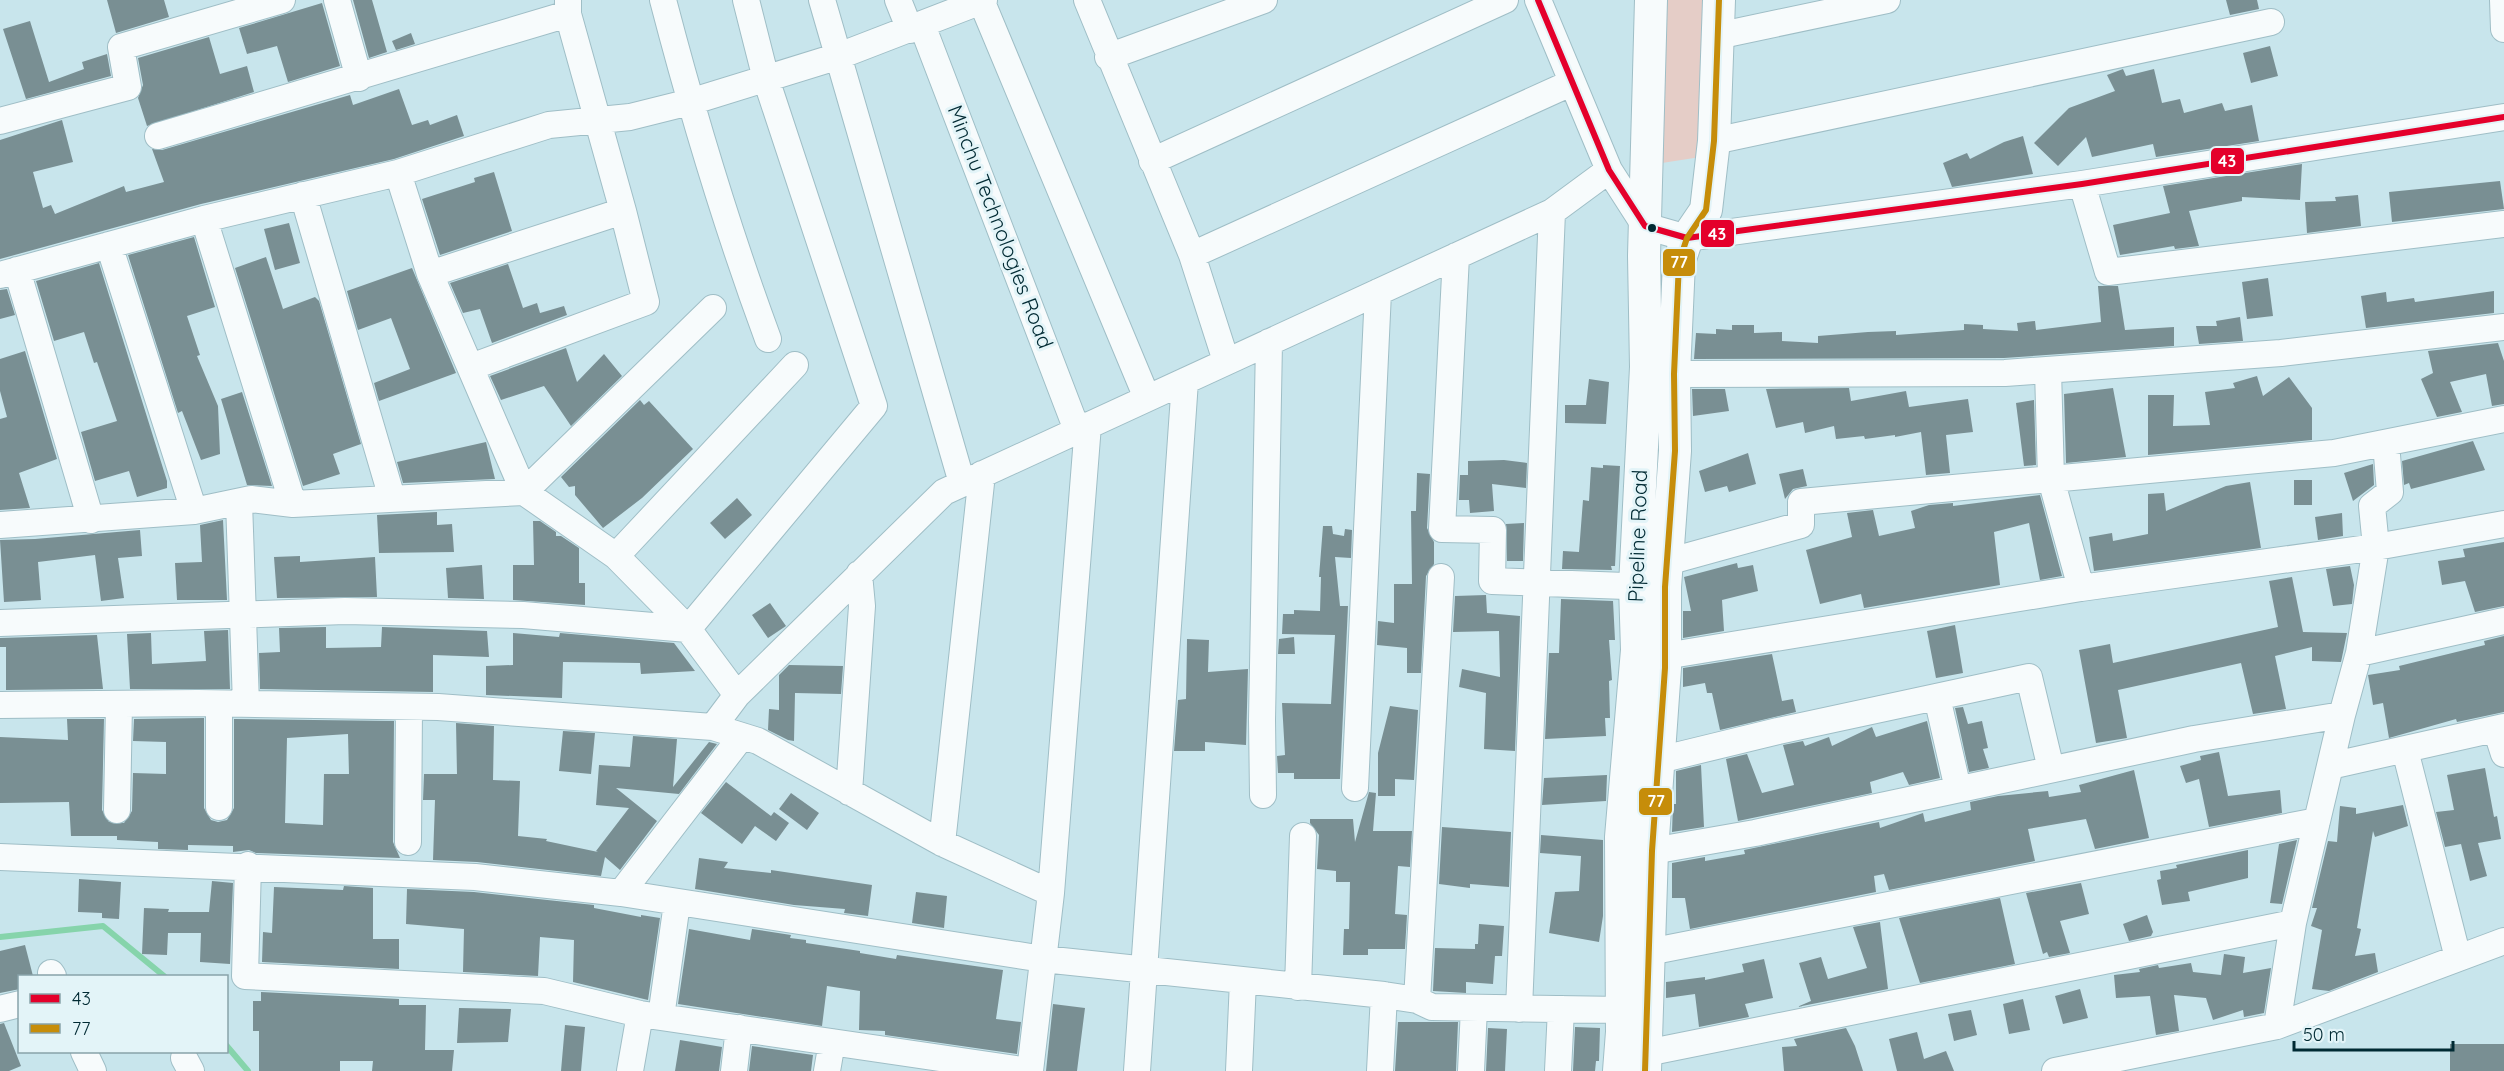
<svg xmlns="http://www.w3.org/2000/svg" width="2504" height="1071" font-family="Quicksand,sans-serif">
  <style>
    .green { fill: #e5cdc7 }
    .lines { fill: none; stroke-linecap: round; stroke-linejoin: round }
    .stream { stroke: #86d4ab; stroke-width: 6 }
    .building { fill: #798f93; fill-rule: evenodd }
    .minor-casing { stroke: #9fbec6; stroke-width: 28 }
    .major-casing { stroke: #9fbec6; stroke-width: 34 }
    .minor { stroke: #f7fbfc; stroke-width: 26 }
    .major { stroke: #f7fbfc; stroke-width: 32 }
    .bus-1-casing { stroke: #e3f4f8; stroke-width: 10 }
    .bus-2-casing { stroke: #e3f4f8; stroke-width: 10 }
    .bus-1 { stroke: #e4002b; stroke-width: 6 }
    .bus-2 { stroke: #c68d0a; stroke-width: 6 }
    .bus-dot { fill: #002a33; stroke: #e3f4f8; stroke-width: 2 }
    .labels { text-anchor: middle; stroke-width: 6; stroke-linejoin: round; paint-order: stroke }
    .street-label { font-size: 21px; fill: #002a33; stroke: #e3f4f8 }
    .line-badge { stroke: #e3f4f8; stroke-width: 2 }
    .badge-label { font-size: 16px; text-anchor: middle; font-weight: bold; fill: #fff }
  </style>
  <rect width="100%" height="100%" fill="#c8e5ec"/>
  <path class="green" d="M1656,0H1713L1707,156L1649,165Z"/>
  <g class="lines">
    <path class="stream" d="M0,937L103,926L164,976
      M226,1045L248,1071"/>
  </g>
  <path class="building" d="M107,0H164L169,17L116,33Z
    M353,0H372L387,52L369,58Z
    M2226,0H2257L2259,9L2230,15Z
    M322,3L340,66L288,82L277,46L247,54L239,28Z
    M30,21L49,82L84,69L82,62L107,54L111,76L26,99L3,29Z
    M411,33L415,44L396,50L392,41Z
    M209,37L220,74L247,66L254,92L147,126L138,98L143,85L138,58Z
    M2270,46L2278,76L2251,83L2243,53Z
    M2123,69L2126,76L2154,69L2162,103L2180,99L2184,113L2222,103L2225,111L2252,105L2259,141L2156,157L2153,144L2092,157L2086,137L2058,166L2034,143L2069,108L2115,91L2107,75Z
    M399,89L412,125L428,120L430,125L457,115L464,136L394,159L201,204L0,259V140L62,120L73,162L33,172L43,208L51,205L55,214L124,186L126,192L164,182L152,149L162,150L350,95L353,105Z
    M2023,136L2033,174L1952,187L1943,163L1967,153L1970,159L2004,142Z
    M2302,164L2300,200L2242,197V201L2189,211L2199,246L2175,249L2174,246L2120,255L2113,225L2170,213L2163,186Z
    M494,172L512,231L440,255L422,199L475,182L474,178Z
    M2500,181L2504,209L2392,222L2389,192Z
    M2358,195L2361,226L2307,233L2305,202L2336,201L2335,197Z
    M289,223L300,263L275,270L264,229Z
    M194,237L215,307L187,316L200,355L197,356L218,406L220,454L201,460L182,411L178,413L128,255Z
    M266,257L283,309L315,297L319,301L361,444L333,454L340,474L303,486L235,268Z
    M99,263L167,481V488L137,497L129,471L95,481L81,432L117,421L97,362L94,363L84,332L54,341L36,281Z
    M508,264L523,308L537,303L540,313L564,306L567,315L492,343L480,309L463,313L450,283Z
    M412,268L456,373L379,401L374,383L410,369L391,318L358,330L347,291Z
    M2268,278L2273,316L2247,319L2242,282Z
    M2098,286H2118L2125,330L2174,327V346L2004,358L1694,359L1696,333L1716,334V329L1732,330V325H1754V333L1782,332V341L1818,343V336L1868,332L1896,331V335L1964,330V324L1983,325V329L2018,331L2017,323L2035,321L2036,330L2101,322Z
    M7,289L15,315L0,319V290Z
    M2494,291V313L2366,328L2361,296L2386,292L2387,302L2414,298L2415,302Z
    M2240,317L2243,341L2199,344L2196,326H2217L2216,321Z
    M2498,343L2504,361V404L2492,406L2486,374L2450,382L2462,412L2437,417L2421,379L2433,373L2428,351Z
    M566,348L577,382L604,354L622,376L571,426L544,386L501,400L490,376Z
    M25,351L57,459L19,473L30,508L0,510V419L7,417L0,391V359Z
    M2257,376L2263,396L2289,377L2312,408V440L2148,455V395H2174L2173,426L2210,425L2205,392L2235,388L2233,383Z
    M1589,379L1609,382L1606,424L1565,423V405H1586Z
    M1849,388L1851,401L1906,391L1909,407L1968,399L1973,432L1946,435L1950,473L1926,475L1921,432L1895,437V435L1865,439L1864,436L1836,439L1834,426L1805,433L1803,422L1776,428L1766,389Z
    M2113,388L2126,457L2066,463L2064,394Z
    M1725,389L1729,411L1693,416L1692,389Z
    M242,392L272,486L247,485L221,399Z
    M640,400L644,405L649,401L693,449L642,498L603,528L575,495V486L569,487L561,477Z
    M2034,400L2036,465L2024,466L2016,403Z
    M2473,441L2485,470L2411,489L2409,483L2404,485L2402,461Z
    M486,442L495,479L403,483L397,462Z
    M1748,453L1756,484L1729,492L1727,486L1705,492L1699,471Z
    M1504,460L1527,463L1526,488L1492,484L1494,511L1470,513L1469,500H1459L1460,475H1468V461Z
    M2373,464L2374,485L2353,501L2344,473Z
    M1603,465L1620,466L1615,566H1611L1612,570L1562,569L1563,551L1579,552L1583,500L1589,501L1591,467L1603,468Z
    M1803,469L1807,486L1793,489L1785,499L1779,474Z
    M1417,473L1430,474L1427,528L1434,542V564L1426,576L1421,673H1407V648L1377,645L1378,621L1394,623V584H1412L1411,511H1416Z
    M2294,480H2312V505H2294Z
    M2250,482L2261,548L2094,571L2089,537L2112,533L2113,541L2148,534V494L2164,493L2166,511L2226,486Z
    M2040,495L2062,576L2040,580L2029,523L1994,532L2000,585L1864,608L1861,594L1820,604L1806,550L1852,537L1847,513L1873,510L1879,536L1915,528L1911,511L1929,505L1953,503V506Z
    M737,498L752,515L725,539L710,523Z
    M437,512V525L452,524L454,552L379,553L377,515Z
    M2342,513L2343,536L2318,540L2315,517Z
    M223,520L227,600H177L175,563L202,562L200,525Z
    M533,521H540L556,532V536H561L579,548V583H585V605L513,600V565H534Z
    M1524,523L1523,561H1507L1506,524Z
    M1323,526H1332L1333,534L1344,536L1345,529L1352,530L1351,558L1335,557L1340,606H1348L1340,779H1294V773H1278L1277,756L1285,755L1282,703L1331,704L1335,635L1282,634L1283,614H1294V610L1320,611L1321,577H1319Z
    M140,530L142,556L118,558L124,598L101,601L95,555L38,562L41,600L4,602L0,540L35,539Z
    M2504,542V606L2475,612L2465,581L2442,585L2438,561L2465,557L2463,549Z
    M300,556V562L375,557L377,597L277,598L274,557Z
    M1737,563L1738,568L1753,565L1758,591L1722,600L1724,631L1683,638V611H1691L1684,577Z
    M482,565L484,599L448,598L446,568Z
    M2350,566L2354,585L2352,604L2333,606L2326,569Z
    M2292,577L2303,632L2347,633L2341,662L2312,661V647L2275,656L2286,709L2253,714L2241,663L2118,690L2127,738L2096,743L2079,650L2110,644L2113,663L2278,627L2269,581Z
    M1486,595L1487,613L1520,616L1515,751L1484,749L1486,693L1459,687L1462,669L1500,677L1499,631L1453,632L1455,596Z
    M1561,599L1613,601L1615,640H1609L1612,680L1609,681L1610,718H1605L1606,736L1545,739L1549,653H1559Z
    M770,603L786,626L768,638L752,615Z
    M1955,625L1963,673L1936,678L1927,631Z
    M326,627V648L381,647L382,627L487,631L489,657L433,655V692L260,689L259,653L280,652L279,628Z
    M228,630L230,689H130L127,634L151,633L152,664L206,661L204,631Z
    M513,633L559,637L560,633L674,643L695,671L641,674L640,663L563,662L562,698L486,695V666L513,665Z
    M97,635L103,689L6,690V647H0V638Z
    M2504,636V712L2457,722L2456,719L2389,738L2383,703L2373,705L2368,675L2400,670L2399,666L2485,645L2484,641Z
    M1294,637L1295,654H1278L1279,639Z
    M1187,639L1209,640L1208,672L1248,669L1246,745L1205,742V751H1174L1178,700L1186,699Z
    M1772,654L1782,701L1793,699L1796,712L1720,730L1712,693H1707L1705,683L1683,687V668Z
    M789,665L843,666L841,694L795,693L794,741L788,740L768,730L769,709L779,710V675Z
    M1390,706L1418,710L1414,780L1395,779V796H1378V753Z
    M1963,707L1968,724L1982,721L1988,748L1983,749L1989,768L1969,772L1955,708Z
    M204,718V808L211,820L218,822L227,820L234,808V719L394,721L393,842L400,858L256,853L249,850L233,852V846L188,845V850L158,849V842L117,840V836H71L69,802L0,803V737L68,740L67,719H104L102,810L109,822L124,823L132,811L133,773L166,774V742L133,741L134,719ZM348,734L349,774H324L323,825L285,823L287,738Z
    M1927,721L1940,778L1909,785L1903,772L1870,782L1872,793L1738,821L1726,759L1747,754L1762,793L1794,785L1783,745L1803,741L1805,746L1829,737L1832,746L1872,727L1876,737Z
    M456,723L494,726L493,780L520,781L518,836L547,839L546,841L598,852L596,851L629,808L596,805L599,765L630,767L633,736L677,739L673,787L709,742L717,744L679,794L616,788L657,821L620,870L605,857L601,876L477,862L433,860L435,800H423L424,774H457Z
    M563,731L595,733L591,774L559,771Z
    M2219,752L2228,796L2280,790L2282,813L2209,827L2199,779L2186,783L2180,766L2201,760L2200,756Z
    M1701,765L1704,827L1672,832L1673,804H1676V771Z
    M2485,768L2494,817L2497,816L2501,839L2478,843L2487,876L2470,881L2461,844L2445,847L2436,812L2454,810L2447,775Z
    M2134,770L2149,838L2095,849L2086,819L2028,829L2035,861L1889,890L1884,874L1874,876L1876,892L1690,929L1685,898H1672V863L1705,857V861L1745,854L1744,850L1879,822L1880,828L1923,813L1925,822L1971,810L1970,802L1998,796L2048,791L2049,797L2081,792L2079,785Z
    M1607,775L1606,801L1542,805L1544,778Z
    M726,782L771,816L774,812L789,823L776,841L755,826L742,844L701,813Z
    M1369,792L1376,793L1373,831H1412L1410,867L1398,866L1395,914L1407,915L1405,949H1368V955H1343L1344,929H1349L1350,882H1336V871L1317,869L1319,835L1310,823V819H1353L1355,842Z
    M791,793L819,813L807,830L779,809Z
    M2403,805L2408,826L2375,837L2373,831L2357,928L2361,929L2355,956L2375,953L2378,972L2329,991L2312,989L2322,930L2311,926L2317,908H2312L2328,841L2337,842L2340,806L2356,808V814Z
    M1442,827L1511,832L1509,887L1470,884V888L1439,884Z
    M1541,835L1603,840V916L1599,942L1549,933L1555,892L1579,891L1581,856L1540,853Z
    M2297,840L2282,904L2270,903L2279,844Z
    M2248,850V878L2188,892L2190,901L2162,905L2157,880L2161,879L2160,871L2177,868L2176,865Z
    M699,858L728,862L724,868L771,873V870L872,885L868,916L844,913L845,909L794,905L695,889Z
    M79,879L121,882L119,919L102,918V913L78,912Z
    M212,881L233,883L230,964L200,962L201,933H168L167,955L142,954L144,908L169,909L168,912H209Z
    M2081,883L2089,914L2060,921L2070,953L2049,957L2047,952L2043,954L2026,893Z
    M344,886L373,888V939H399V969L262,962L263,932L272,933L274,887L343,890Z
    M407,889L474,892L594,905V908L641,917V915L660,918L648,1000L573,982L574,940L540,937L538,976L463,972L464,929L406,924Z
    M916,892L947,896L944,928L912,923Z
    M2000,898L2015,964L1920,983L1899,918Z
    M2147,915L2153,932L2151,936L2129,941L2123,924Z
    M1880,922L1888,989L1797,1007L1811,1001L1799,963L1821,957L1828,979L1867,968L1853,927Z
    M1479,924L1504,926L1502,956H1495L1493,984L1466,982V993L1433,991L1435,948L1475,949V944H1478Z
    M689,929L750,940L752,929L791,935L790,938L806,940V943L860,951V953L896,959L897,955L1003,970L996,1019L1021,1022L1017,1054L885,1035V1031L859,1030L860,991L827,986L822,1026L678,1004Z
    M25,945L33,976H20V989L0,993V951Z
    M2224,954L2245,957L2243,973L2271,968L2264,1013L2244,1017L2243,1010L2213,1020L2206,998L2174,995L2179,1031L2156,1035L2150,996L2116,998L2114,975L2140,972L2139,969L2158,965L2159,968L2191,963L2193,972L2221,975Z
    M1764,959L1773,998L1745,1004L1749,1017L1699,1027L1695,994L1666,998V982L1705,977V980L1744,972L1742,964Z
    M2080,989L2088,1018L2063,1024L2055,996Z
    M261,992L399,999V1005H426L425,1050H454L452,1071H372L373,1061H340V1071H259V1031H253V1001H261Z
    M2023,999L2030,1030L2009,1034L2003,1004Z
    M1053,1004L1085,1008L1077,1071H1046Z
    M459,1008L511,1009L508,1042L457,1043Z
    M1971,1010L1977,1035L1954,1041L1948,1014Z
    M1398,1022H1458L1456,1071H1395Z
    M4,1023L21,1066L9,1071H0V1024Z
    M565,1025L585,1027L581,1071H561Z
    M1575,1027L1600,1028L1599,1061H1596L1595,1071H1573Z
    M1488,1028L1507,1029L1505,1071H1486Z
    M1846,1028L1855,1046L1863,1071H1784L1782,1047L1797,1046L1794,1039Z
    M1917,1032L1924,1059L1946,1051L1954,1071H1897L1889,1039Z
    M680,1040L722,1047L719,1071H675Z
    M2450,1044H2504V1071H2450Z
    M752,1046L813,1055L811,1071H749Z"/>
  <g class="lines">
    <g class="minor-casing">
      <path id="minor" d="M337,0L359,78
        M663,0C693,115 727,228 768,339
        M822,0L962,483
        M898,0L910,30
        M981,0L1147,398
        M1087,0L1192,255L1226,361
        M1538,0L1609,170L1645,226L1687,238L2082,184L2504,117
        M2503,0L2504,29
        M922,25L1077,430
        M1717,36L1887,0
        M1108,57L1264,0
        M0,121L128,87L121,47L282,0
        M158,136L568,14
        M1714,141L2271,22
        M1152,161L1505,0
        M398,173L430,274L524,492L713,308
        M2082,184L2108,272L2504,224
        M303,195L392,498
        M204,219L293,504
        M109,245L194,511
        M1192,255L1571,83
        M1456,256L1442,529L1493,530L1492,581L1653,587
        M17,270L91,520
        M430,274L623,211L568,14V0
        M0,275L204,219L398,173L549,125L630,117L690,102L839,56L984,0
        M471,367L646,302L623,211
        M2048,370L2051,479L2334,453L2504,419
        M1674,374L2005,373L2281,353L2504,327
        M239,502L246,704
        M0,525L194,511L251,499L293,504L524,492L616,556L688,629
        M616,556L795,365
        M1667,562L1801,525V502L2051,479L2081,588
        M0,623L345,611L523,615L688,629
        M2359,653L2376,547L2372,506L2390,492L2386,443
        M1665,656L2081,588L2376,547L2504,524
        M737,695L688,629L874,406L766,79L746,0
        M1937,697L1958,789
        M219,704V807
        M0,705L198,703L438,707L713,727
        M2496,729L2504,754
        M2405,750L2458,958
        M1659,760L1778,731L2029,677L2051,769
        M2330,766L2504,727
        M1355,788L1378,292
        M849,792L862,606L859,574
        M1263,795L1262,720L1269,342
        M117,810L119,704
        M408,842L409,707
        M942,843L982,474
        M1652,851L1755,833L2194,739L2342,715L2359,653L2504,621
        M0,857L475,877L621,893L1043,959L1384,995L1417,1000L1432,1007L1622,1010
        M248,865L245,976L544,991L640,1014L1029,1071
        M621,893L742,736
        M1051,893L1088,425
        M1649,952L2317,821
        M51,973L53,976
        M1298,987L1303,836
        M1417,1000L1441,577
        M0,1009L20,1004
        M1519,1009L1552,212
        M661,1017L677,903
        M2277,1026L2504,941
        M84,1052L93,1071
        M1646,1053L2293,923
        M184,1058L191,1071
        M630,1071L640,1014
        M734,1071L739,1028
        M827,1071L832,1042
        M1030,1071L1051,893L942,843L758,741L713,727L737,695L944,492L1552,212L1609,170
        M1137,1071L1185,381
        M1239,1071L1243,981
        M1380,1071L1384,995
        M1471,1071L1474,1008
        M1558,1071L1561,1009
        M2055,1071L2277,1026L2293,923L2342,715"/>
    </g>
    <g class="major-casing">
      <path id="major" d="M1619,1071L1622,1032L1621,837L1637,650L1635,586L1646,367L1644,256L1651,0
        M1645,1071L1652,851L1665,668V587L1675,451L1674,374L1679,262L1687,238L1706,210L1714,141L1719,0"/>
    </g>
    <use href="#minor" class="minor"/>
    <use href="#major" class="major"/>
    <g class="bus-1-casing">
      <path id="bus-1" d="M1538,0L1609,170L1645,226L1687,238L2082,184L2504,117"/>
    </g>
    <g class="bus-2-casing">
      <path id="bus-2" d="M1645,1071L1652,851L1665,668V587L1675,451L1674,374L1679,262L1687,238L1706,210L1714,141L1719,0"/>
    </g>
    <use href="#bus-1" class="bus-1"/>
    <use href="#bus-2" class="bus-2"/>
  </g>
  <circle class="bus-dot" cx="1652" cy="228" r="5"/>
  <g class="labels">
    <g class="street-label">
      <text transform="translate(1000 227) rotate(69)" y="7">Minchu Technologies Road</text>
      <text transform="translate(1638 536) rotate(-88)" y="7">Pipeline Road</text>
    </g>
  </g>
  <g class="line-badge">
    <rect x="2210" y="147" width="35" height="28" rx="6" fill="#e4002b"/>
    <rect x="1700" y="219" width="35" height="29" rx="6" fill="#e4002b"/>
    <rect x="1662" y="248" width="34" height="29" rx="6" fill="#c68d0a"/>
    <rect x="1638" y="787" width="35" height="29" rx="6" fill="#c68d0a"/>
  </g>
  <g class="badge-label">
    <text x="2227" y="167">43</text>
    <text x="1717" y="240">43</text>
    <text x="1679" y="268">77</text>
    <text x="1656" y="807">77</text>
  </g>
  <rect x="18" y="975" width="210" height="78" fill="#e3f4f8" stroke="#88a3a9" stroke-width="1.5"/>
  <rect x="30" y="994" width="30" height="9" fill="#e4002b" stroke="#88a3a9" stroke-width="1.5"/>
  <text x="72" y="1005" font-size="18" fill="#002a33">43</text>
  <rect x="30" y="1024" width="30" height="9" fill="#c68d0a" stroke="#88a3a9" stroke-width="1.5"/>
  <text x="72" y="1035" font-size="18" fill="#002a33">77</text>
  <path d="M2294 1041v9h159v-9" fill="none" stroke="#002a33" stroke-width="3"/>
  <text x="2303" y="1041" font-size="18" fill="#002a33" stroke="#e3f4f8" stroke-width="4.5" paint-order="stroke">50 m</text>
</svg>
